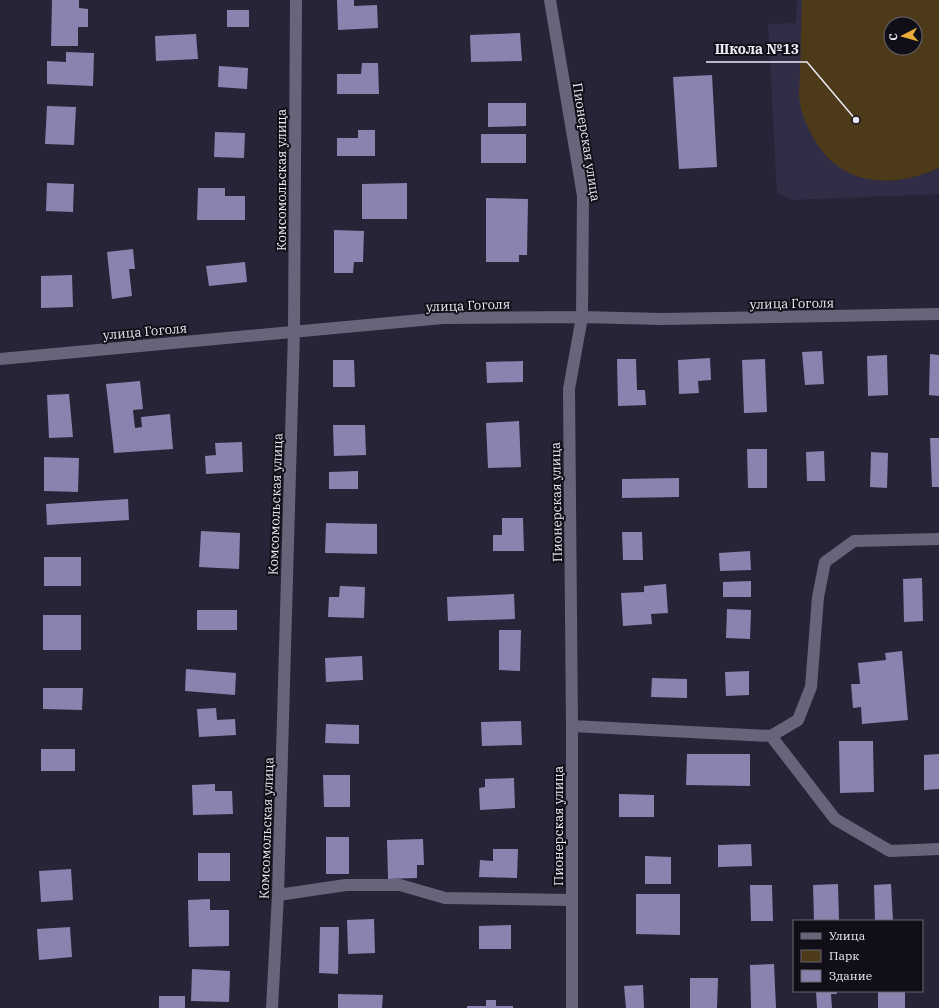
<svg xmlns="http://www.w3.org/2000/svg" width="939" height="1008" font-family="'IBM Plex Serif',serif">
  <style>
    .built { fill: #312d46; fill-rule: evenodd }
    .green { fill: #4d3a19; fill-rule: evenodd }
    .building { fill: #8a83b0 }
    .lines { fill: none; stroke-linecap: round; stroke-linejoin: round }
    .minor { stroke: #68657b; stroke-width: 12 }
    .labels { text-anchor: middle; stroke-width: 4; stroke-linejoin: round; paint-order: stroke }
    .street-label { font-size: 13px; fill: #eceaf7; stroke: #100f17 }
    .leader { fill: none; stroke: #eceaf7; stroke-width: 1.5 }
    .callout-dot { fill: #eceaf7; stroke: #100f17; stroke-width: 1.5 }
    .callout-label { font-size: 14px; text-anchor: middle; font-weight: bold; fill: #eceaf7; stroke: #100f17; stroke-width: 4; stroke-linejoin: round; paint-order: stroke }
  </style>
  <rect width="100%" height="100%" fill="#272437"/>
  <path class="built" d="M797,0H939V194L792,200L777,193L768,24L796,23ZM891,24H915V48H891Z"/>
  <path class="green" d="M802,0H939V168C892,189 840,187 813,137C807,126 802,116 800,103C798,93 800,81 800,70C801,47 801,23 802,0ZM891,24H915V48H891Z"/>
  <path class="building" d="M52,0H79V8L88,9V27H78V46H51Z
    M337,0H354V6L377,5L378,28L338,30Z
    M227,10H249V27H227Z
    M520,33L522,61L471,62L470,35Z
    M196,34L198,59L156,61L155,36Z
    M66,52L94,53L93,86L47,84V61L66,62Z
    M362,63H378L379,94H337V74H361Z
    M219,66L248,68L247,89L218,87Z
    M712,75L717,167L679,169L673,77Z
    M488,103H526V126L488,127Z
    M47,106L76,107L74,145L45,144Z
    M358,130H375V156H337V138H358Z
    M215,132L245,133L244,158L214,157Z
    M481,134H526V163H481Z
    M47,183L74,184L73,212L46,211Z
    M407,183V219H362V184Z
    M198,188H225V196H245V220H197Z
    M486,198L528,199L527,255H519V262H486Z
    M334,230L364,231L363,262H354L353,273H334Z
    M133,249L135,269H129L132,296L112,299L107,252Z
    M245,262L247,282L209,286L206,266Z
    M72,275L73,307L41,308V276Z
    M822,351L824,384L805,385L802,352Z
    M930,354L939,355V396L929,395Z
    M887,355L888,395L868,396L867,356Z
    M710,358L711,380L698,381L699,393L679,394L678,360Z
    M617,359H636L637,390H645L646,405L618,406Z
    M765,359L767,412L744,413L742,360Z
    M333,360H354L355,387H333Z
    M523,361V382L487,383L486,362Z
    M140,381L143,409L133,410L135,428L142,427L141,417L170,414L173,449L114,453L106,384Z
    M69,394L73,437L49,438L47,395Z
    M519,421L521,467L488,468L486,423Z
    M333,425H365L366,455L334,456Z
    M930,438H939V487H932Z
    M242,442L243,472L206,474L205,456L216,455L215,443Z
    M747,449H767V488H748Z
    M824,451L825,481H807L806,452Z
    M871,452L888,453L887,488L870,487Z
    M44,457L79,458L78,492L44,491Z
    M358,471V489H329V472Z
    M679,478V497L622,498V479Z
    M128,499L129,520L47,525L46,504Z
    M502,518H523L524,551H493V535H502Z
    M326,523L377,524V554L325,553Z
    M201,531L240,533L239,569L199,567Z
    M622,532H642L643,560H623Z
    M750,551L751,570L720,571L719,553Z
    M44,557H81V586H44Z
    M922,578L923,621L904,622L903,579Z
    M751,581V597H723V582Z
    M666,584L668,613L651,614L652,624L623,626L621,593L644,592V586Z
    M340,586L365,587L364,618L328,617L329,597H339Z
    M514,594L515,619L448,621L447,597Z
    M727,609L751,610L750,639L726,638Z
    M197,610H237V630H197Z
    M43,615H81V650H43Z
    M499,630H521L520,671L499,670Z
    M902,651L908,720L862,724L861,707L853,708L851,684H860L858,663L886,660L885,653Z
    M362,656L363,680L326,682L325,658Z
    M186,669L236,673L235,695L185,691Z
    M749,671V695L726,696L725,672Z
    M652,678L687,679V698L651,697Z
    M43,688H83L82,710L43,709Z
    M216,708L217,720L235,719L236,735L199,737L197,709Z
    M521,721L522,745L482,746L481,722Z
    M326,724L359,725V744L325,743Z
    M839,741H873L874,792L840,793Z
    M41,749H75V771H41Z
    M687,754H750V786L686,785Z
    M939,754V789L924,790V755Z
    M323,775H350V807H324Z
    M514,778L515,808L480,810L479,788L485,787V779Z
    M215,784V791H232L233,814L193,815L192,785Z
    M619,794L654,795V817H619Z
    M326,837H349V874H326Z
    M423,839L424,865H417V878L388,879L387,840Z
    M751,844L752,866L718,867V845Z
    M493,849H518L517,878L479,877L480,860L493,861Z
    M198,853H230V881H198Z
    M645,856L671,857V884H645Z
    M71,869L73,900L41,902L39,871Z
    M838,884L839,921H814L813,885Z
    M891,884L893,921H875L874,885Z
    M750,885H772L773,921H751Z
    M636,894H680V935L636,934Z
    M210,899V910H229V946L189,947L188,900Z
    M374,919L375,953L348,954L347,920Z
    M511,925V949H479V926Z
    M70,927L72,957L39,960L37,929Z
    M320,927H339L338,974L319,973Z
    M774,964L776,1008H751L750,965Z
    M192,969L230,971L229,1002L191,1001Z
    M690,978H718L717,1008H690Z
    M643,985L644,1008H626L624,986Z
    M816,991H836L837,994H831L832,1008H817Z
    M878,991H905V1008H878Z
    M338,994L383,995L382,1008H338Z
    M159,996H185V1008H159Z
    M486,1000H496V1006H513V1008H467V1006H486Z"/>
  <g class="lines">
    <path class="minor" d="M550,0L583,196L582,317L569,389L572,726V1008
      M0,359L443,318L582,317L662,319L939,314
      M572,726L771,736L798,720L811,687L818,597L825,562L854,541L939,539
      M771,736L835,819L890,851L939,849
      M278,895L346,885H400L445,898L572,900
      M272,1008L278,895L294,331L296,0"/>
  </g>
  <g class="labels">
    <g class="street-label">
      <text transform="translate(587 142) rotate(81)" y="5">Пионерская улица</text>
      <text transform="translate(281 180) rotate(-90)" y="5">Комсомольская улица</text>
      <text transform="translate(792 303) rotate(-1)" y="5">улица Гоголя</text>
      <text transform="translate(468 305) rotate(-2)" y="5">улица Гоголя</text>
      <text transform="translate(145 331) rotate(-5)" y="5">улица Гоголя</text>
      <text transform="translate(556 502) rotate(-91)" y="5">Пионерская улица</text>
      <text transform="translate(275 504) rotate(-88)" y="5">Комсомольская улица</text>
      <text transform="translate(558 826) rotate(-90)" y="5">Пионерская улица</text>
      <text transform="translate(266 828) rotate(-88)" y="5">Комсомольская улица</text>
    </g>
  </g>
  <path class="leader" d="M856 120L807 62H706"/>
  <circle class="callout-dot" cx="856" cy="120" r="4"/>
  <g class="callout-label">
    <text x="757" y="54">Школа №13</text>
  </g>
  <rect x="793" y="920" width="130" height="72" fill="#100f17" stroke="#686771"/>
  <rect x="801" y="933" width="20" height="6" fill="#68657b" stroke="#686771"/>
  <text x="829" y="940" font-size="12" fill="#eceaf7">Улица</text>
  <rect x="801" y="950" width="20" height="12" fill="#4d3a19" stroke="#686771"/>
  <text x="829" y="960" font-size="12" fill="#eceaf7">Парк</text>
  <rect x="801" y="970" width="20" height="12" fill="#8a83b0" stroke="#686771"/>
  <text x="829" y="980" font-size="12" fill="#eceaf7">Здание</text>
  <g transform="translate(903 36) rotate(264)"><circle r="19" fill="#100f17" stroke="#686771"/>
  <path d="M0-3L7 15L0 10L-7 15Z" fill="#e8ab37"/>
  <text y="-6" font-size="11" font-weight="bold" text-anchor="middle" fill="#eceaf7">С</text>
  </g>
</svg>
